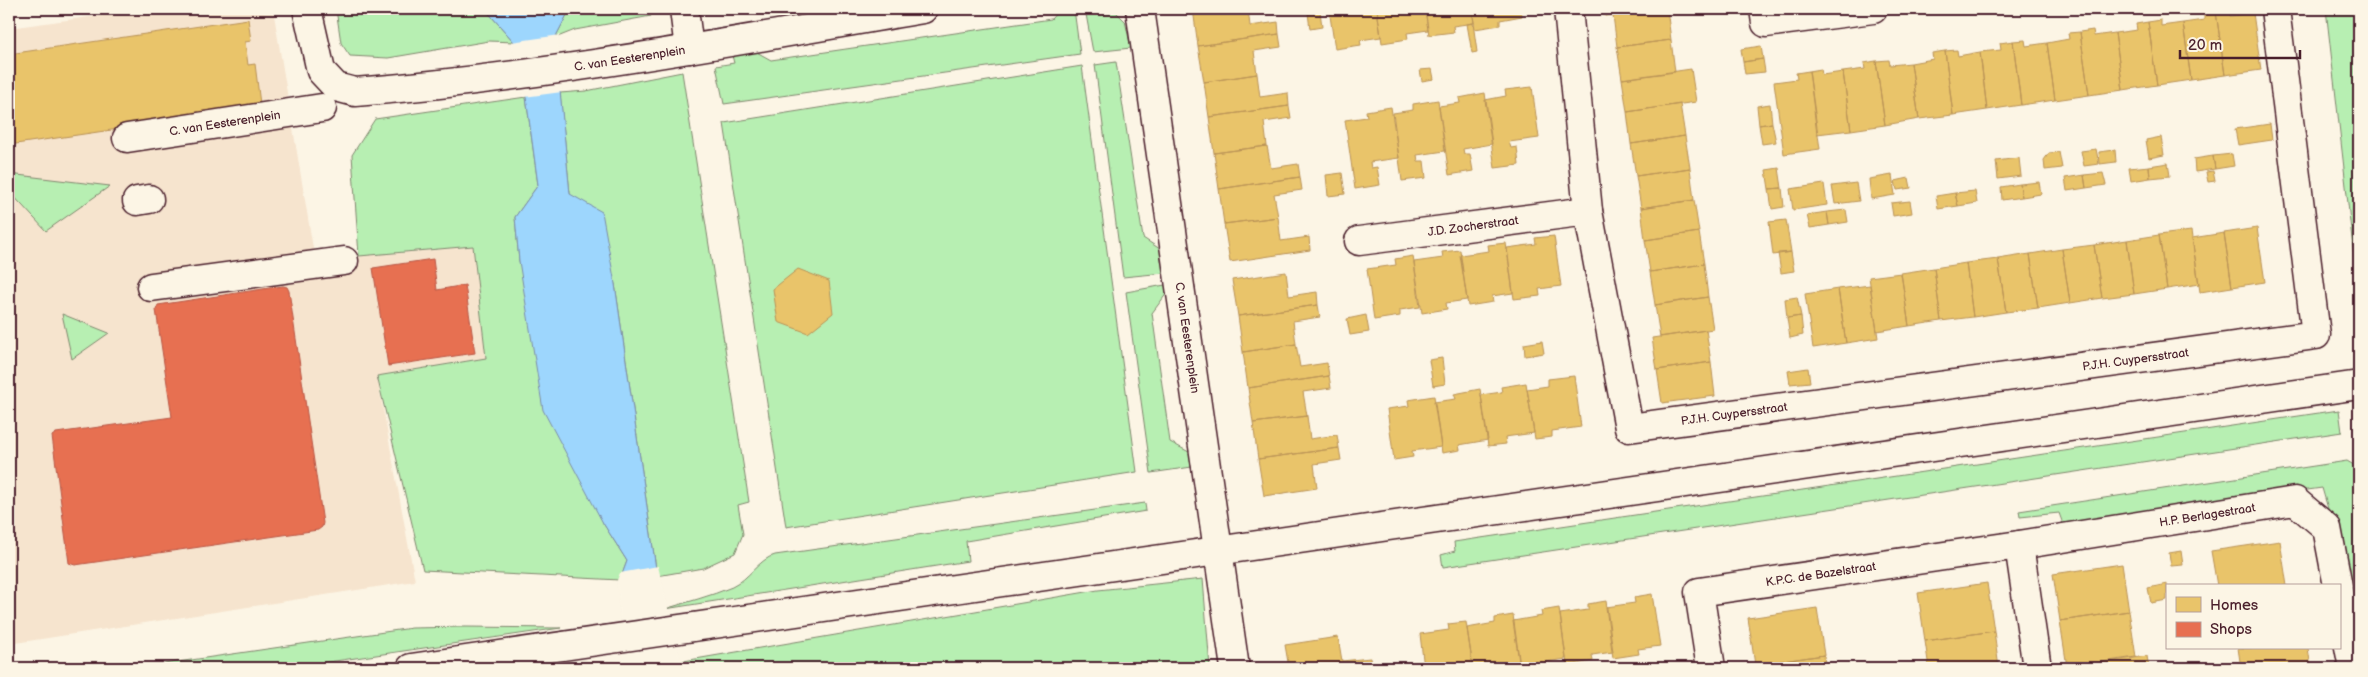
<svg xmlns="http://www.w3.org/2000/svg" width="2368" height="677" font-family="'Balsamiq Sans',sans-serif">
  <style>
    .built { fill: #f6e4ce }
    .green { fill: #b7efb2; stroke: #80876e }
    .water { fill: #9dd6fd; stroke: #7c8da9 }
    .pier { fill: #fcf5e5 }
    .homes { fill: #e9c46a; stroke: #b99257 }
    .shops { fill: #e76f51; stroke: #b85746 }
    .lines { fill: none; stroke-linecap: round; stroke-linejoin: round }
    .minor-casing { stroke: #4a1f2b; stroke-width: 31 }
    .minor { stroke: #fcf5e5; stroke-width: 28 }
    .labels { text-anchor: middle; stroke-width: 5; stroke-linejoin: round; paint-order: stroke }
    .street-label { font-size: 12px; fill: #4a1f2b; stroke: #fcf5e5 }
  </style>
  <rect width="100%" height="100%" fill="#fcf5e5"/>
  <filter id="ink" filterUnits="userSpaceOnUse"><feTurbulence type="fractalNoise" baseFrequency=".02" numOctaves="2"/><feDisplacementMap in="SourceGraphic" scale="10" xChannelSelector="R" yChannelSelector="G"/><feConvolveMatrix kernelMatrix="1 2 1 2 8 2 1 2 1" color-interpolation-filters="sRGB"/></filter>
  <g filter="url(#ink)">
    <path class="built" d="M147,9H273L315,260L473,246L486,358L377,376L415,581L9,644V28Z"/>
    <path class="green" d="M336,9H485L514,42L489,41L388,58L350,56L341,43Z
      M570,9H650L651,16L575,30L555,38Z
      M1060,9H1074L1080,54L724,104L716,66L734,63L731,52L753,50L771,60L1051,19Z
      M1085,9H1113L1125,21L1131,48L1093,52Z
      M2326,9H2359V301Z
      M1116,62L1143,238L1160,249L1164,273L1123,277L1095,65Z
      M1082,66L1137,472L786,527L724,123Z
      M682,72L749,502L738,505L743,534L735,553L703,568L657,576L615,284L570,194L560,93L586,91Z
      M526,97L538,185L515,217L519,261L603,523L627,561L620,580L423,570L377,376L486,358L473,246L359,256L352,155L375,119Z
      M9,174L110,186L46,231L9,191Z
      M1165,285L1167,293L1152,313L1170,442L1189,452L1192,467L1151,473L1126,292Z
      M62,314L109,333L72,359Z
      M2339,410L2342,432L1443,567L1441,555L1455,551L1454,542Z
      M2347,461L2359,468V615L2322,488L2063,524L2059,513L2020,517L2019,511Z
      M1145,503L1146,511L966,541L968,561L665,609C687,602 711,596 732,587C749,579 759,559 775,555Z
      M1203,579L1210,668H680L678,662L1098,590Z
      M465,627L561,628L287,668H136L412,628Z"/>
    <path class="water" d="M485,9H570L555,38L570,194L602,212L615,284L657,576L620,580L627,561L603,523L543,410L519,261L515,217L538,185L526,97L514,50V42Z"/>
    <path class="pier" d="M560,35L558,38L562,92L524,97L511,42Z
      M658,566L682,668H624L617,580L620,573Z"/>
    <path class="homes" d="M1193,9H1248L1250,26L1278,22L1279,34L1198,46Z
      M1329,9H1377L1381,37L1360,40L1361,45L1335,49Z
      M1377,9H1425L1428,30L1407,33L1408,39L1382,43Z
      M1425,9H1472L1474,23L1453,26L1454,32L1429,35Z
      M1472,9H1521L1522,16L1500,20V25L1475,29Z
      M1604,9H1657L1605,16Z
      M1657,9H1667L1671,40L1617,47L1613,15Z
      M2229,10L2230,16L2253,13L2261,70L2225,75L2216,12Z
      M1320,11L1322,27L1310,29L1308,13Z
      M2216,12L2225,75L2191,80L2183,23L2204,20V14Z
      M248,19L251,41L245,42L248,65L255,64L260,104L255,109L9,145V54Z
      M2161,20V26L2183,23L2191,80L2157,85L2148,22Z
      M2148,22L2157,85L2123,90L2115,33L2137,30L2136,24Z
      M1473,23L1477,52L1472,53L1467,24Z
      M2093,30L2094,36L2115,33L2123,90L2089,95L2080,32Z
      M2080,32L2089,95L2055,100L2047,43L2069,39L2068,33Z
      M1279,34L1281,47L1254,51L1257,74L1204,82L1198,46Z
      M1671,40L1675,72L1622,79L1617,47Z
      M2025,40L2026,46L2047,43L2055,100L2021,105L2013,41Z
      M2013,41L2021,105L1987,110L1980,52L2001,50L2000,43Z
      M1761,46L1763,59L1743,62L1741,49Z
      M1957,50L1958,56L1980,52L1987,110L1953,115L1945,51Z
      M1945,51L1953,115L1919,119L1911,63L1933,59L1932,53Z
      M1763,59L1765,72L1745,74L1743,62Z
      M1889,60L1890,65L1911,63L1919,119L1885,125L1876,61Z
      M1876,61L1885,125L1851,130L1843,72L1865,69L1864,63Z
      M1432,69L1434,79L1422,81L1420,70Z
      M1691,69L1696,102L1627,112L1622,79Z
      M1821,69L1822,75L1843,72L1851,130L1817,134L1809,71Z
      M1809,71L1820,149L1784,154L1774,82L1797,79L1796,73Z
      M1257,74L1260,97L1288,93L1289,106L1209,117L1204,82Z
      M1532,87L1539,138L1509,142L1511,148L1517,147L1519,165L1495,168L1485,100L1506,96L1505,90Z
      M1485,93L1492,144L1463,149L1464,154H1470L1473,171L1449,175L1439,106L1460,103L1459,98Z
      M1438,100L1445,151L1417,155L1418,161H1424L1426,178L1402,181L1393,113L1413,110V104Z
      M1680,104L1685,136L1631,144L1627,112Z
      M1770,104L1772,123L1759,125L1757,106Z
      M1289,106L1291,118L1264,122L1267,146L1214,153L1209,117Z
      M1391,107L1399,158L1370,162L1371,168L1377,167L1380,185L1355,189L1345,120L1367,117L1366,111Z
      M1772,123L1776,142L1762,144L1759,125Z
      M2270,124L2272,140L2238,145L2235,129Z
      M1685,136L1690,168L1636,176L1631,144Z
      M2161,137L2164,155L2149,158L2146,140Z
      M1267,146L1271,168L1298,164L1300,177L1219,189L1214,153Z
      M2096,149L2099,164L2084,166L2081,151Z
      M2115,150L2116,162L2100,164L2099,152Z
      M2059,152L2062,168L2045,170L2044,160L2049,153Z
      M2232,154L2234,166L2215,169L2213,156Z
      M2213,156L2215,169L2195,172L2194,159Z
      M2019,158L2021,176L1998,179L1996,161Z
      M2168,163L2170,176L2150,178L2149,166Z
      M2149,166L2150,178L2131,181L2129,168Z
      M1690,168L1694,200L1641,208L1636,176Z
      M1779,168L1782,188L1769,189L1766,170Z
      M2213,171L2215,181L2208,182L2206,172Z
      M1342,173L1345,194L1328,196L1326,175Z
      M2103,173L2106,185L2086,188L2084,175Z
      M1892,175L1895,195L1871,199L1869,179Z
      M2084,175L2086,188L2067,191L2065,178Z
      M1300,177L1302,190L1274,194L1278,217L1224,224L1219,189Z
      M1909,178L1911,188L1897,190L1895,181Z
      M2039,182L2041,194L2022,197L2020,184Z
      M1856,183L1859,201L1835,204L1832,186Z
      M1824,184L1827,205L1793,210L1790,189Z
      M2020,184L2022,197L2002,200L2001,187Z
      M1782,188L1784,207L1772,209L1769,189Z
      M1975,191L1977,203L1958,206L1955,193Z
      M1955,193L1958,206L1938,209L1936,196Z
      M1694,200L1699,232L1645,240L1641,208Z
      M1910,201L1912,213L1893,216L1891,203Z
      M1846,210L1848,222L1829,225L1827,212Z
      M1827,212L1829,225L1810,228L1807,215Z
      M1278,217L1281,241L1309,237L1310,250L1230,262L1224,224Z
      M1786,220L1791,252L1773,255L1769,222Z
      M2257,228L2265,282L2232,287L2224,233Z
      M2191,231L2199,284L2167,289L2159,235Z
      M1699,232L1704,264L1650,272L1645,240Z
      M2224,233L2232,287L2200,292L2192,238Z
      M2159,235L2167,289L2134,294L2127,240Z
      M1554,236L1561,286L1539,289L1540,296L1514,299L1507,248L1536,244L1535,238Z
      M2127,240L2134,294L2102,298L2094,245Z
      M1506,243L1513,293L1492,296L1493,302L1468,306L1460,255L1489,251L1488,245Z
      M2094,245L2102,298L2070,303L2062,249Z
      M2062,249L2070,303L2038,308L2030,254Z
      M1460,250L1467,300L1446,303L1447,309L1422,313L1414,262L1443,258L1442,252Z
      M1791,252L1794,271L1781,273L1778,253Z
      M2030,254L2038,308L2006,312L1998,259Z
      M1413,256L1420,307L1400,310V316L1374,320L1367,269L1396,265L1395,259Z
      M1998,259L2006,312L1973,317L1966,263Z
      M1966,263L1973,317L1941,321L1934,268Z
      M1704,264L1708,297L1655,305L1650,272Z
      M1934,268L1941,321L1909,326L1901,273Z
      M798,269L829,281L833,313L808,333L778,322L773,289Z
      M1286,272L1289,296L1317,292L1318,305L1238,316L1232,280Z
      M1901,273L1909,326L1877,331L1869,277Z
      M1870,285L1878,338L1846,343L1838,289Z
      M1838,289L1846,343L1813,348L1805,294Z
      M1708,297L1713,329L1660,337L1655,305Z
      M1797,297L1801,316L1787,318L1785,299Z
      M1318,305L1320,317L1293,321L1296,344L1243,352L1238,316Z
      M1366,315L1369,332L1350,335L1347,319Z
      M1801,316L1803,335L1790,338L1787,318Z
      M1706,330L1711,362L1657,370L1652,338Z
      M1542,341L1544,353L1525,356L1524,344Z
      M1296,344L1300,367L1327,363L1329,376L1248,388L1243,352Z
      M1442,358L1445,384L1433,386L1429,360Z
      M1711,362L1715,396L1662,403L1657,370Z
      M1808,368L1810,382L1790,384L1788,371Z
      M1329,376L1331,388L1303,392L1307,416L1253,423L1248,388Z
      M1574,376L1581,427L1552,431V437L1535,439L1527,389L1548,386V379Z
      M1526,383L1534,433L1505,437L1506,444L1488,446L1481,395L1502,392L1501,387Z
      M1480,389L1488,440L1459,445L1460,450L1442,453L1434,402L1456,399L1454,394Z
      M1434,396L1441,447L1412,451L1413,457L1394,460L1387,409L1409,406L1408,400Z
      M1307,416L1310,439L1337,435L1339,448L1258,459L1253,423Z
      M1339,448L1341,460L1314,464L1317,488L1264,496L1258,459Z
      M2280,541L2287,586H2217L2211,551Z
      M2181,551L2183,565L2171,566L2169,553Z
      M2122,564L2129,611L2060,621L2053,574Z
      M1987,583L1994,631L1925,641L1918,593Z
      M2167,584V600L2151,603L2148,588Z
      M1652,594L1660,646L1638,649L1639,654L1613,658L1606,607L1635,603L1634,597Z
      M1606,601L1613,652L1592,655L1593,661L1567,665L1560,614L1588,610V604Z
      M1559,608L1566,659L1545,662L1546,668H1520L1513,621L1542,616L1541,611Z
      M1817,608L1824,655L1755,665L1748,618Z
      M2129,611L2136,657L2067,667L2060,621Z
      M1513,615L1520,666L1473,668L1467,628L1495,623V618Z
      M1466,622L1473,668H1424L1420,634L1449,630L1448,624Z
      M1994,631L1999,668H1929L1925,641Z
      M1338,637L1342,661L1370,658L1371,668H1289L1285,645Z
      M2238,648H2308L2311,668H2241Z
      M1824,655L1825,668H1755V665Z
      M2147,656L2149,668H2079V666Z"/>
    <path class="shops" d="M433,259L437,290L465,285L475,353L388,366L373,268Z
      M283,286L287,287L289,291L323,523L322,527L318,530L75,565L69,563L52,436L56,433L172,417L156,310L158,305Z"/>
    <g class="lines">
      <g class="minor-casing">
        <g id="minor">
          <path id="s1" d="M307,9L321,71L336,87L355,92C546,77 735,41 923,9"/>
          <path d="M684,9L689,49"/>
          <path id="s2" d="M1140,9L1235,668"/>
          <path id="s3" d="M1568,9L1588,211L1629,428L2316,335L2275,9"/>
          <path d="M1764,9L1766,23L1873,9"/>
          <path id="s4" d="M127,138L322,108"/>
          <path d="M137,201L149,199"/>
          <path id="s5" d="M1359,241L1588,211"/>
          <path d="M151,287L344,261"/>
          <path d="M2019,545L2037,668"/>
          <path d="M2339,594L2353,668"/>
          <path d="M411,668L2359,385"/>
          <path id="s6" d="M1711,668L1699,592L2019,545L2295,501L2327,528L2338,586"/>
        </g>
      </g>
      <use href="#minor" class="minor"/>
    </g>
  </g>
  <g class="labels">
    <g class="street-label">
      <text dy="4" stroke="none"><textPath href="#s1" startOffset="382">C. van Eesterenplein</textPath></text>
      <text dy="4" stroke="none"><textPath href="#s4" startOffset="99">C. van Eesterenplein</textPath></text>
      <text dy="4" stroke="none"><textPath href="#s5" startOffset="115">J.D. Zocherstraat</textPath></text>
      <text dy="4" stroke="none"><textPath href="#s2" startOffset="332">C. van Eesterenplein</textPath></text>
      <text dy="4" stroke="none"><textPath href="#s3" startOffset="935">P.J.H. Cuypersstraat</textPath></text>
      <text dy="4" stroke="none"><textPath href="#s3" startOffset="530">P.J.H. Cuypersstraat</textPath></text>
      <text dy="4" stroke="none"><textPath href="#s6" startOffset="591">H.P. Berlagestraat</textPath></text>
      <text dy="4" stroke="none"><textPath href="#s6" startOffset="200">K.P.C. de Bazelstraat</textPath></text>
    </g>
  </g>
  <rect width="2368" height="677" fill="none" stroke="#fcf5e5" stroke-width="30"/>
  <rect x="15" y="15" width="2338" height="647" fill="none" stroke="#4a1f2b" stroke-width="2" filter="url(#ink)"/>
  <rect x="2166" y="584" width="175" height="65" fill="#fcf5e5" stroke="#b59f9b"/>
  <rect x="2176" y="597" width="25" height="15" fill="#e9c46a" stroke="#b59f9b"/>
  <text x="2210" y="610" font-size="15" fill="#4a1f2b">Homes</text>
  <rect x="2176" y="622" width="25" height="15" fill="#e76f51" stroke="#b59f9b"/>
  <text x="2210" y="634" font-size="15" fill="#4a1f2b">Shops</text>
  <path d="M2180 50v8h120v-8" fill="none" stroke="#4a1f2b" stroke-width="2.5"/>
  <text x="2188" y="50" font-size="15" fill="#4a1f2b" stroke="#fcf5e5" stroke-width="4" paint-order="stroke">20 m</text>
</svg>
